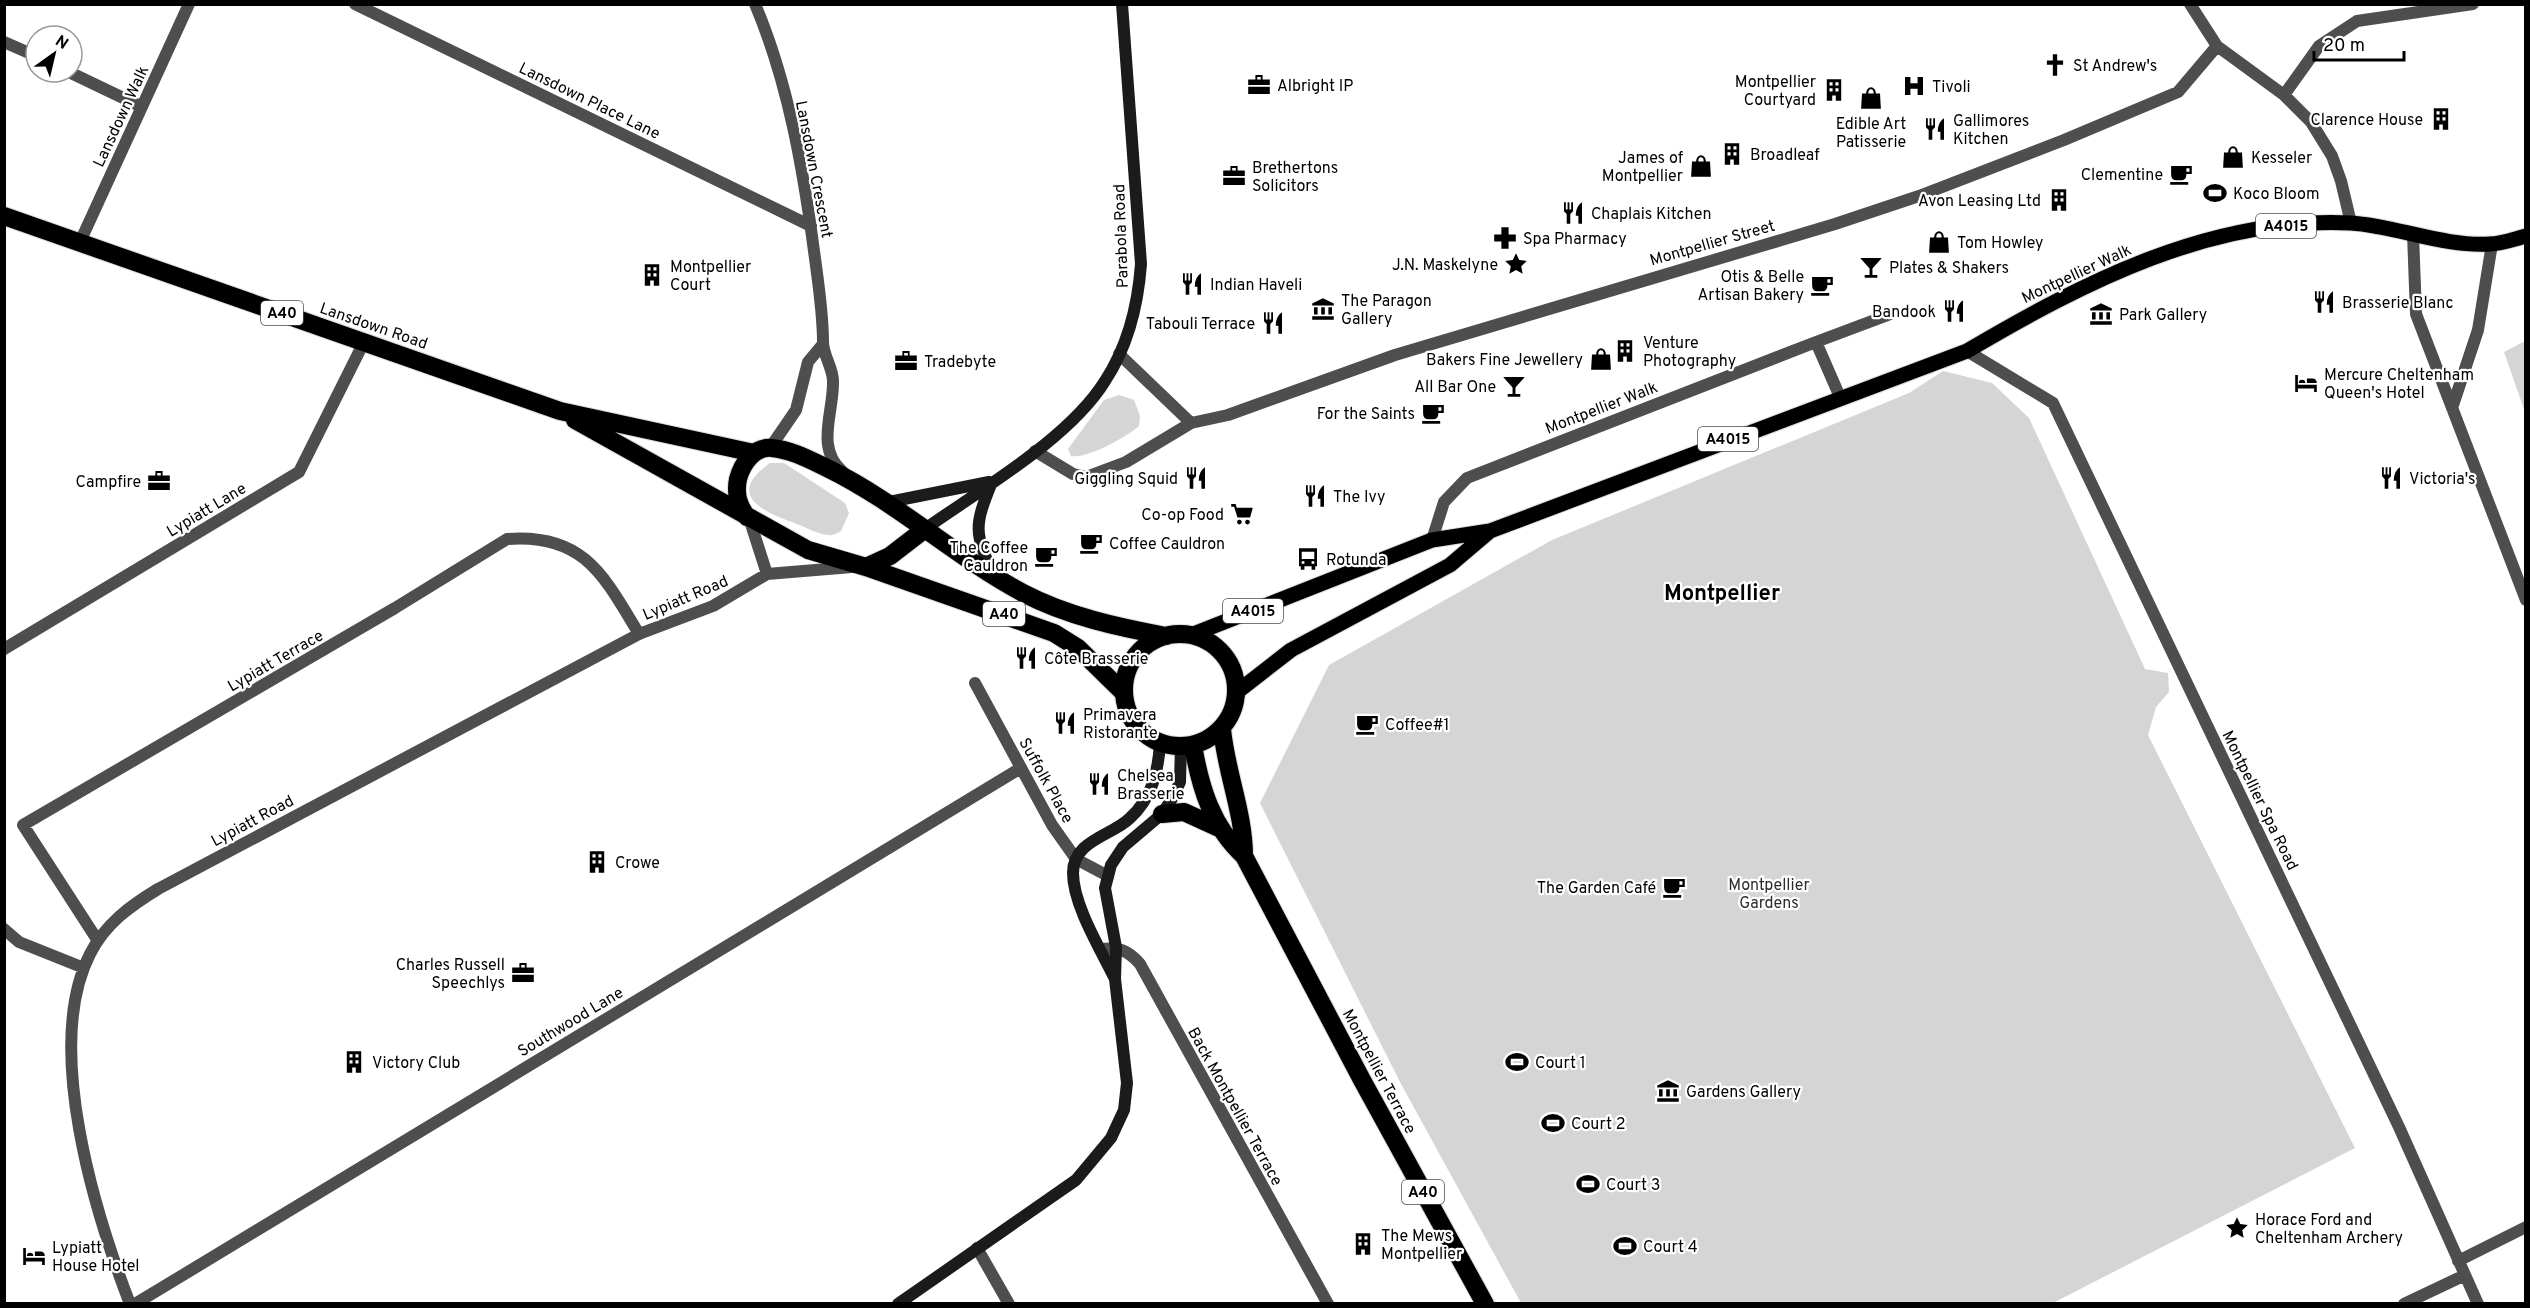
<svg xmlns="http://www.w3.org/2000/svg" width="2530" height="1308" font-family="Overpass,sans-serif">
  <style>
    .green { fill: #d5d5d5 }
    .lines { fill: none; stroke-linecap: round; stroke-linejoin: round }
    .primary-casing { stroke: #dbdbdb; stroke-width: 17 }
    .highway-casing { stroke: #dbdbdb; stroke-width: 20 }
    .street { stroke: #4e4e4e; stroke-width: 12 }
    .secondary { stroke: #1b1b1b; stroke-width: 12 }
    .primary { stroke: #000; stroke-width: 15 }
    .highway { stroke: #000; stroke-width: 18 }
    .labels { text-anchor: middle; stroke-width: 4.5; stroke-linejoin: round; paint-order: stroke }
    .shield { fill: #fff; stroke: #4c4c4c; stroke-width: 1.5 }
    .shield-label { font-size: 15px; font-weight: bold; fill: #000 }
    .poi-label { font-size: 16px; fill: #000; stroke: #fff; text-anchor: start }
    .street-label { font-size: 16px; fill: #000; stroke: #fff }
    .park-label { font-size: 16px; fill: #2c2c2c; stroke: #fff }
    .district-label { font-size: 22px; font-weight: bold; fill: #000; stroke: #fff }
  </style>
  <rect width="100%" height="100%" fill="#fff"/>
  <path class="green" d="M2525,341V412L2504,352Z
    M1943,371L1992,383L2029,418L2145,669L2168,673L2169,692L2156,707L2148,735L2355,1148L2053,1303H1521L1400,1082L1260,803L1329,665L1552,540L1909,393Z
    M1119,395L1134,400L1140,416L1139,426C1127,437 1087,459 1071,456L1068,449L1104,400Z
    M770,463H784L845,503L849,513L841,531C837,533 833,536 828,535C818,534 807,528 797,524C766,513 723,496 770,463Z"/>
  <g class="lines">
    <g class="primary-casing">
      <path id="primary" d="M1191,635L1432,540L1490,531L1967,351C2084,282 2212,216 2351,223C2397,226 2443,247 2490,244C2502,244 2514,239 2526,236
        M1237,692L1291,650L1450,565L1490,531"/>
    </g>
    <g class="highway-casing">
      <path id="highway" d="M4,216L560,411L754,453
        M575,420L808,550L866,567L1054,633L1078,648L1124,693
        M747,517C738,505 735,494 738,479C742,464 754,446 772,448C792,450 810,460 827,468C897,502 954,556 1023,593C1067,616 1117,627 1166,636
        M866,567L890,556L925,529
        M1124 690a56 56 0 1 1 112 0a56 56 0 1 1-112 0Z
        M1222,729C1226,772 1244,813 1244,856
        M1193,745C1200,787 1212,827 1244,856L1362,1080L1485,1304
        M1162,814L1184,812L1219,828"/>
    </g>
    <path class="street" d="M355,4L811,226
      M755,4C788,82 803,168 814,251C818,281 823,312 823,342C823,355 833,368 833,381C834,412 815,447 842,471
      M2190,4L2217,46L2284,95L2311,122L2332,156L2341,181L2351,223
      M4,42L36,56
      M69,72L142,107
      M2284,95L2319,46L2357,21L2473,4
      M2413,234L2416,314L2526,600
      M80,242L189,4
      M1816,342L1888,315
      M1967,351L2053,403L2399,1127L2478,1304
      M1119,354L1191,423
      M2452,408L2478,330L2492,244
      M770,448L796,410L808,362L823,344
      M1035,451L1073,474L1086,477L1126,462L1191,423L1228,415L1395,355L1835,224L1919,196L2064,140L2178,92L2217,46
      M749,518L767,574
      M1432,540L1444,502L1467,478L1816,342L1840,397
      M4,649L299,472L364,342
      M975,683L1052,825L1076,859L1108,876
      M4,929L19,942L84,968
      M98,941L23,825L395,608L507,539C584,533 604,576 639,634
      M1100,949C1119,947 1128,950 1140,964L1328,1304
      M977,1248L1009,1304
      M2458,1261L2526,1227
      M130,1304C95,1213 43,1046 90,954C105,924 130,906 158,889L639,634L713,606L767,574L852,567
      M135,1304L1021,768
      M2404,1304L2465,1275"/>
    <path class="secondary" d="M992,482C974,526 974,532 993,574
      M889,502L989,482
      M925,529C981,489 1069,439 1105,381C1128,346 1138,305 1141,264L1122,4
      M1115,979C1101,950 1073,905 1073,873C1073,840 1112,836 1130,818C1152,798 1158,772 1160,744
      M898,1304L1076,1180L1111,1138L1124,1110L1127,1083L1115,979L1116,947L1105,888L1111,865L1123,847L1162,814L1173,797L1180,782L1181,746"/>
    <use href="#primary" class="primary"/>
    <use href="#highway" class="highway"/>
  </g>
  <defs>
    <g id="church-bare" transform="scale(1.8)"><path d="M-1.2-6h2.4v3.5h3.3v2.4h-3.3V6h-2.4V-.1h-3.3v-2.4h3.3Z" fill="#000" stroke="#fff" stroke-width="2.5" paint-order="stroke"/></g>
    <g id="office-bare" transform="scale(1.8)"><path d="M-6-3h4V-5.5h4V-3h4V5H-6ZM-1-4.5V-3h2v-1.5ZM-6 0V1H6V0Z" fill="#000" stroke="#fff" stroke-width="2.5" paint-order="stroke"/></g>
    <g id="hospital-bare" transform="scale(1.8)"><path d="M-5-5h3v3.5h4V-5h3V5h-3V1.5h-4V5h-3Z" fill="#000" stroke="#fff" stroke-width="2.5" paint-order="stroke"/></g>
    <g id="building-bare" transform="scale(1.8)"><path d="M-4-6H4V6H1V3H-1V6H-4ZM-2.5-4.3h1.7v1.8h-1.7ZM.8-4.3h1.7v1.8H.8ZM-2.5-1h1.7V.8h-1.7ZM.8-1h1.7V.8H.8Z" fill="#000" stroke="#fff" stroke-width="2.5" paint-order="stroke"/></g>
    <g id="shop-bare" transform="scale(1.8)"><path d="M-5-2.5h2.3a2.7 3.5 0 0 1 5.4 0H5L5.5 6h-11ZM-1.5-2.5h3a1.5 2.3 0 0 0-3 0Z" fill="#000" stroke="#fff" stroke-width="2.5" paint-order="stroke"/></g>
    <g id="restaurant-bare" transform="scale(1.8)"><path d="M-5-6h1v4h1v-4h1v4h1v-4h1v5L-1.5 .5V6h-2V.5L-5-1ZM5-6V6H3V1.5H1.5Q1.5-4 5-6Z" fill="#000" stroke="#fff" stroke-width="2.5" paint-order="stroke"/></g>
    <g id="cafe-bare" transform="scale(1.8)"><path d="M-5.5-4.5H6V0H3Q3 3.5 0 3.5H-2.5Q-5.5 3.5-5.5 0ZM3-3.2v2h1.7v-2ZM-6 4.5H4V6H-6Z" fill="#000" stroke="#fff" stroke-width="2.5" paint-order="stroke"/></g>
    <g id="stadium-bare" transform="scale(1.8)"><path d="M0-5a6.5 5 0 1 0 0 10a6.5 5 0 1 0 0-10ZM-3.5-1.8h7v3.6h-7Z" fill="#000" stroke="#fff" stroke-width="2.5" paint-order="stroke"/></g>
    <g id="pharmacy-bare" transform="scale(1.8)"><path d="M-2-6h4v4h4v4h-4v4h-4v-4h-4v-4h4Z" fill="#000" stroke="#fff" stroke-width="2.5" paint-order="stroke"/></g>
    <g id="sight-bare" transform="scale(1.8)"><path d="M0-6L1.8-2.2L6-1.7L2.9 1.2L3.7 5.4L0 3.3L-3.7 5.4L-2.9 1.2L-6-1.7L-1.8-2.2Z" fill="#000" stroke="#fff" stroke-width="2.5" paint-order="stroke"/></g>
    <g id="bar-bare" transform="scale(1.8)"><path d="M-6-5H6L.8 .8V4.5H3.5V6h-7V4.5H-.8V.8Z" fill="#000" stroke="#fff" stroke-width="2.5" paint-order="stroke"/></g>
    <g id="museum-bare" transform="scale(1.8)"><path d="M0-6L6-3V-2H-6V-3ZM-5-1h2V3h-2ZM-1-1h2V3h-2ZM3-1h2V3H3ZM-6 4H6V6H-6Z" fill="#000" stroke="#fff" stroke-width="2.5" paint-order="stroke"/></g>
    <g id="hotel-bare" transform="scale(1.8)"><path d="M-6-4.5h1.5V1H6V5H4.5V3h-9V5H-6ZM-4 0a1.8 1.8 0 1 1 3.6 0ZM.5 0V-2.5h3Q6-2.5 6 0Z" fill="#000" stroke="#fff" stroke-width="2.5" paint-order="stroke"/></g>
    <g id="supermarket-bare" transform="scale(1.8)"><path d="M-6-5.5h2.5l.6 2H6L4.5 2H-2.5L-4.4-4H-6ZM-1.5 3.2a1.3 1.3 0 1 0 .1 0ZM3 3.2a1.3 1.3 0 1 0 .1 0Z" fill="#000" stroke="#fff" stroke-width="2.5" paint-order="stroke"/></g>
    <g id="bus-bare" transform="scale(1.8)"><path d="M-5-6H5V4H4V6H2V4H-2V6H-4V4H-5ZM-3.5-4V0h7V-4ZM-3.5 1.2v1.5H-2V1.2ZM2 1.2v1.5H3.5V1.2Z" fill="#000" stroke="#fff" stroke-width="2.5" paint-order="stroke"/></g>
  </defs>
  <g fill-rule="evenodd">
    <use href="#church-bare" x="2055" y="65"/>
    <use href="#office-bare" x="1259" y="85"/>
    <use href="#hospital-bare" x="1914" y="86"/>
    <use href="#building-bare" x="1834" y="90"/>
    <use href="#shop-bare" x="1871" y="98"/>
    <use href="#building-bare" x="2441" y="119"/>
    <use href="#restaurant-bare" x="1935" y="129"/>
    <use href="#building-bare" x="1732" y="154"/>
    <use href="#shop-bare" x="2233" y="157"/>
    <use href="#shop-bare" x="1701" y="166"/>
    <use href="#cafe-bare" x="2181" y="174"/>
    <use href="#office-bare" x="1234" y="176"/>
    <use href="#stadium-bare" x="2215" y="193"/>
    <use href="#building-bare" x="2059" y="200"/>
    <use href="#restaurant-bare" x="1573" y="213"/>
    <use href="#pharmacy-bare" x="1505" y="238"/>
    <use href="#shop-bare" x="1939" y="242"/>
    <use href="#sight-bare" x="1516" y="264"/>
    <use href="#bar-bare" x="1871" y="267"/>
    <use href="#building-bare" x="652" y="275"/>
    <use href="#restaurant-bare" x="1192" y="284"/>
    <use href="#cafe-bare" x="1822" y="285"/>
    <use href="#restaurant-bare" x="2324" y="302"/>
    <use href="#museum-bare" x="1323" y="309"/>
    <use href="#restaurant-bare" x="1954" y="311"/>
    <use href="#museum-bare" x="2101" y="314"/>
    <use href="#restaurant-bare" x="1273" y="323"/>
    <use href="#building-bare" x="1625" y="351"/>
    <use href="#shop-bare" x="1601" y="359"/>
    <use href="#office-bare" x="906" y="361"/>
    <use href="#hotel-bare" x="2306" y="383"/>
    <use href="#bar-bare" x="1514" y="386"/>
    <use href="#cafe-bare" x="1433" y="413"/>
    <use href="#restaurant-bare" x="1196" y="478"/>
    <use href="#restaurant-bare" x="2391" y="478"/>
    <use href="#office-bare" x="159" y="481"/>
    <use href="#restaurant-bare" x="1315" y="496"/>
    <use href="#supermarket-bare" x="1242" y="514"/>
    <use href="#cafe-bare" x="1091" y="543"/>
    <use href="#cafe-bare" x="1046" y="556"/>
    <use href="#bus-bare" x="1308" y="559"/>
    <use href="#restaurant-bare" x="1026" y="658"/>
    <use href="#restaurant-bare" x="1065" y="723"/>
    <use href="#cafe-bare" x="1367" y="724"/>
    <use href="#restaurant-bare" x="1099" y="784"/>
    <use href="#building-bare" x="597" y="862"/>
    <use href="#cafe-bare" x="1674" y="887"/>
    <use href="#office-bare" x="523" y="973"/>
    <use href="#building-bare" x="354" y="1062"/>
    <use href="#stadium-bare" x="1517" y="1062"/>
    <use href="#museum-bare" x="1668" y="1091"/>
    <use href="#stadium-bare" x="1553" y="1123"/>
    <use href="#stadium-bare" x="1588" y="1184"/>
    <use href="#sight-bare" x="2237" y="1228"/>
    <use href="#building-bare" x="1363" y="1244"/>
    <use href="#stadium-bare" x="1625" y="1246"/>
    <use href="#hotel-bare" x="34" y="1256"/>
  </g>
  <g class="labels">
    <g class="shield">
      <rect x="2256" y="214" width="60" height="24" rx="4.5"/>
      <rect x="261" y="301" width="42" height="24" rx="4.5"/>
      <rect x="1698" y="427" width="60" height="24" rx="4.5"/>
      <rect x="1223" y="599" width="60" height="24" rx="4.5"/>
      <rect x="983" y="602" width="42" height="24" rx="4.5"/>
      <rect x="1402" y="1180" width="42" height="24" rx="4.5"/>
    </g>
    <g class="shield-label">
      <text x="2286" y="231">A4015</text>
      <text x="282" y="318">A40</text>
      <text x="1728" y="444">A4015</text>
      <text x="1253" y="616">A4015</text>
      <text x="1004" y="619">A40</text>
      <text x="1423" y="1197">A40</text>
    </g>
    <g class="poi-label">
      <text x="2073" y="71">St Andrew's</text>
      <text x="1816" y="87" text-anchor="end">Montpellier<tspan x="1816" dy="18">Courtyard</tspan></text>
      <text x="1277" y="91">Albright IP</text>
      <text x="1932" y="92">Tivoli</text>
      <text x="2423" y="125" text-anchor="end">Clarence House</text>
      <text x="1953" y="126">Gallimores<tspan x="1953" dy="18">Kitchen</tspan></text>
      <text x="1871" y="129" text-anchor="middle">Edible Art<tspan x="1871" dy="18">Patisserie</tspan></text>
      <text x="1750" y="160">Broadleaf</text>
      <text x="1683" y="163" text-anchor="end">James of<tspan x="1683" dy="18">Montpellier</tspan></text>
      <text x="2251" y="163">Kesseler</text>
      <text x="1252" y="173">Brethertons<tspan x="1252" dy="18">Solicitors</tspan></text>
      <text x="2163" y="180" text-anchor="end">Clementine</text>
      <text x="2233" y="199">Koco Bloom</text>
      <text x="2041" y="206" text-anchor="end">Avon Leasing Ltd</text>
      <text x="1591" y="219">Chaplais Kitchen</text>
      <text x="1523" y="244">Spa Pharmacy</text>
      <text x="1957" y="248">Tom Howley</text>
      <text x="1498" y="270" text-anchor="end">J.N. Maskelyne</text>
      <text x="670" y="272">Montpellier<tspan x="670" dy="18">Court</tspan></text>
      <text x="1889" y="273">Plates &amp; Shakers</text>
      <text x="1804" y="282" text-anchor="end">Otis &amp; Belle<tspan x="1804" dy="18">Artisan Bakery</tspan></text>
      <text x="1210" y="290">Indian Haveli</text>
      <text x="1341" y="306">The Paragon<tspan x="1341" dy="18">Gallery</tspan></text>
      <text x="2342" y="308">Brasserie Blanc</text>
      <text x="1936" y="317" text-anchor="end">Bandook</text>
      <text x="2119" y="320">Park Gallery</text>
      <text x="1255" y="329" text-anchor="end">Tabouli Terrace</text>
      <text x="1643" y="348">Venture<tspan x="1643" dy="18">Photography</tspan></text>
      <text x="1583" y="365" text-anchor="end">Bakers Fine Jewellery</text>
      <text x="924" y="367">Tradebyte</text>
      <text x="2324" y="380">Mercure Cheltenham<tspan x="2324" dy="18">Queen's Hotel</tspan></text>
      <text x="1496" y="392" text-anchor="end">All Bar One</text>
      <text x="1415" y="419" text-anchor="end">For the Saints</text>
      <text x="1178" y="484" text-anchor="end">Giggling Squid</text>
      <text x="2409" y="484">Victoria's</text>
      <text x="141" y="487" text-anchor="end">Campfire</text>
      <text x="1333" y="502">The Ivy</text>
      <text x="1224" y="520" text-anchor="end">Co-op Food</text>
      <text x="1109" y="549">Coffee Cauldron</text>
      <text x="1028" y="553" text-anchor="end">The Coffee<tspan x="1028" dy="18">Cauldron</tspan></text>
      <text x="1326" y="565">Rotunda</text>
      <text x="1044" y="664">Côte Brasserie</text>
      <text x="1083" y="720">Primavera<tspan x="1083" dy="18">Ristorante</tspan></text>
      <text x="1385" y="730">Coffee#1</text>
      <text x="1117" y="781">Chelsea<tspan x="1117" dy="18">Brasserie</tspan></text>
      <text x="615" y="868">Crowe</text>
      <text x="1656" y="893" text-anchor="end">The Garden Café</text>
      <text x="505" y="970" text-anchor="end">Charles Russell<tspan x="505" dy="18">Speechlys</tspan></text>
      <text x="372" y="1068">Victory Club</text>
      <text x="1535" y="1068">Court 1</text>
      <text x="1686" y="1097">Gardens Gallery</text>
      <text x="1571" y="1129">Court 2</text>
      <text x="1606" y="1190">Court 3</text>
      <text x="2255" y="1225">Horace Ford and<tspan x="2255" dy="18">Cheltenham Archery</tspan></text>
      <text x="1381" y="1241">The Mews<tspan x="1381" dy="18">Montpellier</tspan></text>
      <text x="1643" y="1252">Court 4</text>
      <text x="52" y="1253">Lypiatt<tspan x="52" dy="18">House Hotel</tspan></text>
    </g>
    <g class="street-label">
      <text transform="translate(590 100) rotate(26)" y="6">Lansdown Place Lane</text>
      <text transform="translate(120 116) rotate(-65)" y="6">Lansdown Walk</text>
      <text transform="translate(815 169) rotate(79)" y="6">Lansdown Crescent</text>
      <text transform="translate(1120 236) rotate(-92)" y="6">Parabola Road</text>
      <text transform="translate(1712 242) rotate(-16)" y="6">Montpellier Street</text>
      <text transform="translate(2076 273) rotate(-25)" y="6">Montpellier Walk</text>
      <text transform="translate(374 325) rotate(19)" y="6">Lansdown Road</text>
      <text transform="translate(1601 407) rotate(-21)" y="6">Montpellier Walk</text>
      <text transform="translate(206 509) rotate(-31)" y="6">Lypiatt Lane</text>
      <text transform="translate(685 597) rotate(-23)" y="6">Lypiatt Road</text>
      <text transform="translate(275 660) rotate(-30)" y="6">Lypiatt Terrace</text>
      <text transform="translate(1047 780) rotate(61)" y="6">Suffolk Place</text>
      <text transform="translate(2261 800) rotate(64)" y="6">Montpellier Spa Road</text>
      <text transform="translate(252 820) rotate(-28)" y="6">Lypiatt Road</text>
      <text transform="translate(570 1021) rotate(-31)" y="6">Southwood Lane</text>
      <text transform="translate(1380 1071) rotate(62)" y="6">Montpellier Terrace</text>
      <text transform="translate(1236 1106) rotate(61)" y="6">Back Montpellier Terrace</text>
    </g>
    <g class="park-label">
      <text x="1769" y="890">Montpellier<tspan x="1769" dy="18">Gardens</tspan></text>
    </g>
    <g class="district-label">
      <text x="1722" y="600">Montpellier</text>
    </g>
  </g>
  <rect width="2530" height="1308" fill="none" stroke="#000000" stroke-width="12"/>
  <g transform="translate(54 54) rotate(34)"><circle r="28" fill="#ffffff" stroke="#999999" stroke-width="1.5"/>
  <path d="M0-4.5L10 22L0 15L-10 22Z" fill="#000000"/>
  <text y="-9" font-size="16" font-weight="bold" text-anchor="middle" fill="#000000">N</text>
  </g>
  <path d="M2314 51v9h90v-9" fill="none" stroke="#000000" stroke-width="3"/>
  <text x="2323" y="51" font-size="18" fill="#000000" stroke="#ffffff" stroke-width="4.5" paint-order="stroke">20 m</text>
</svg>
